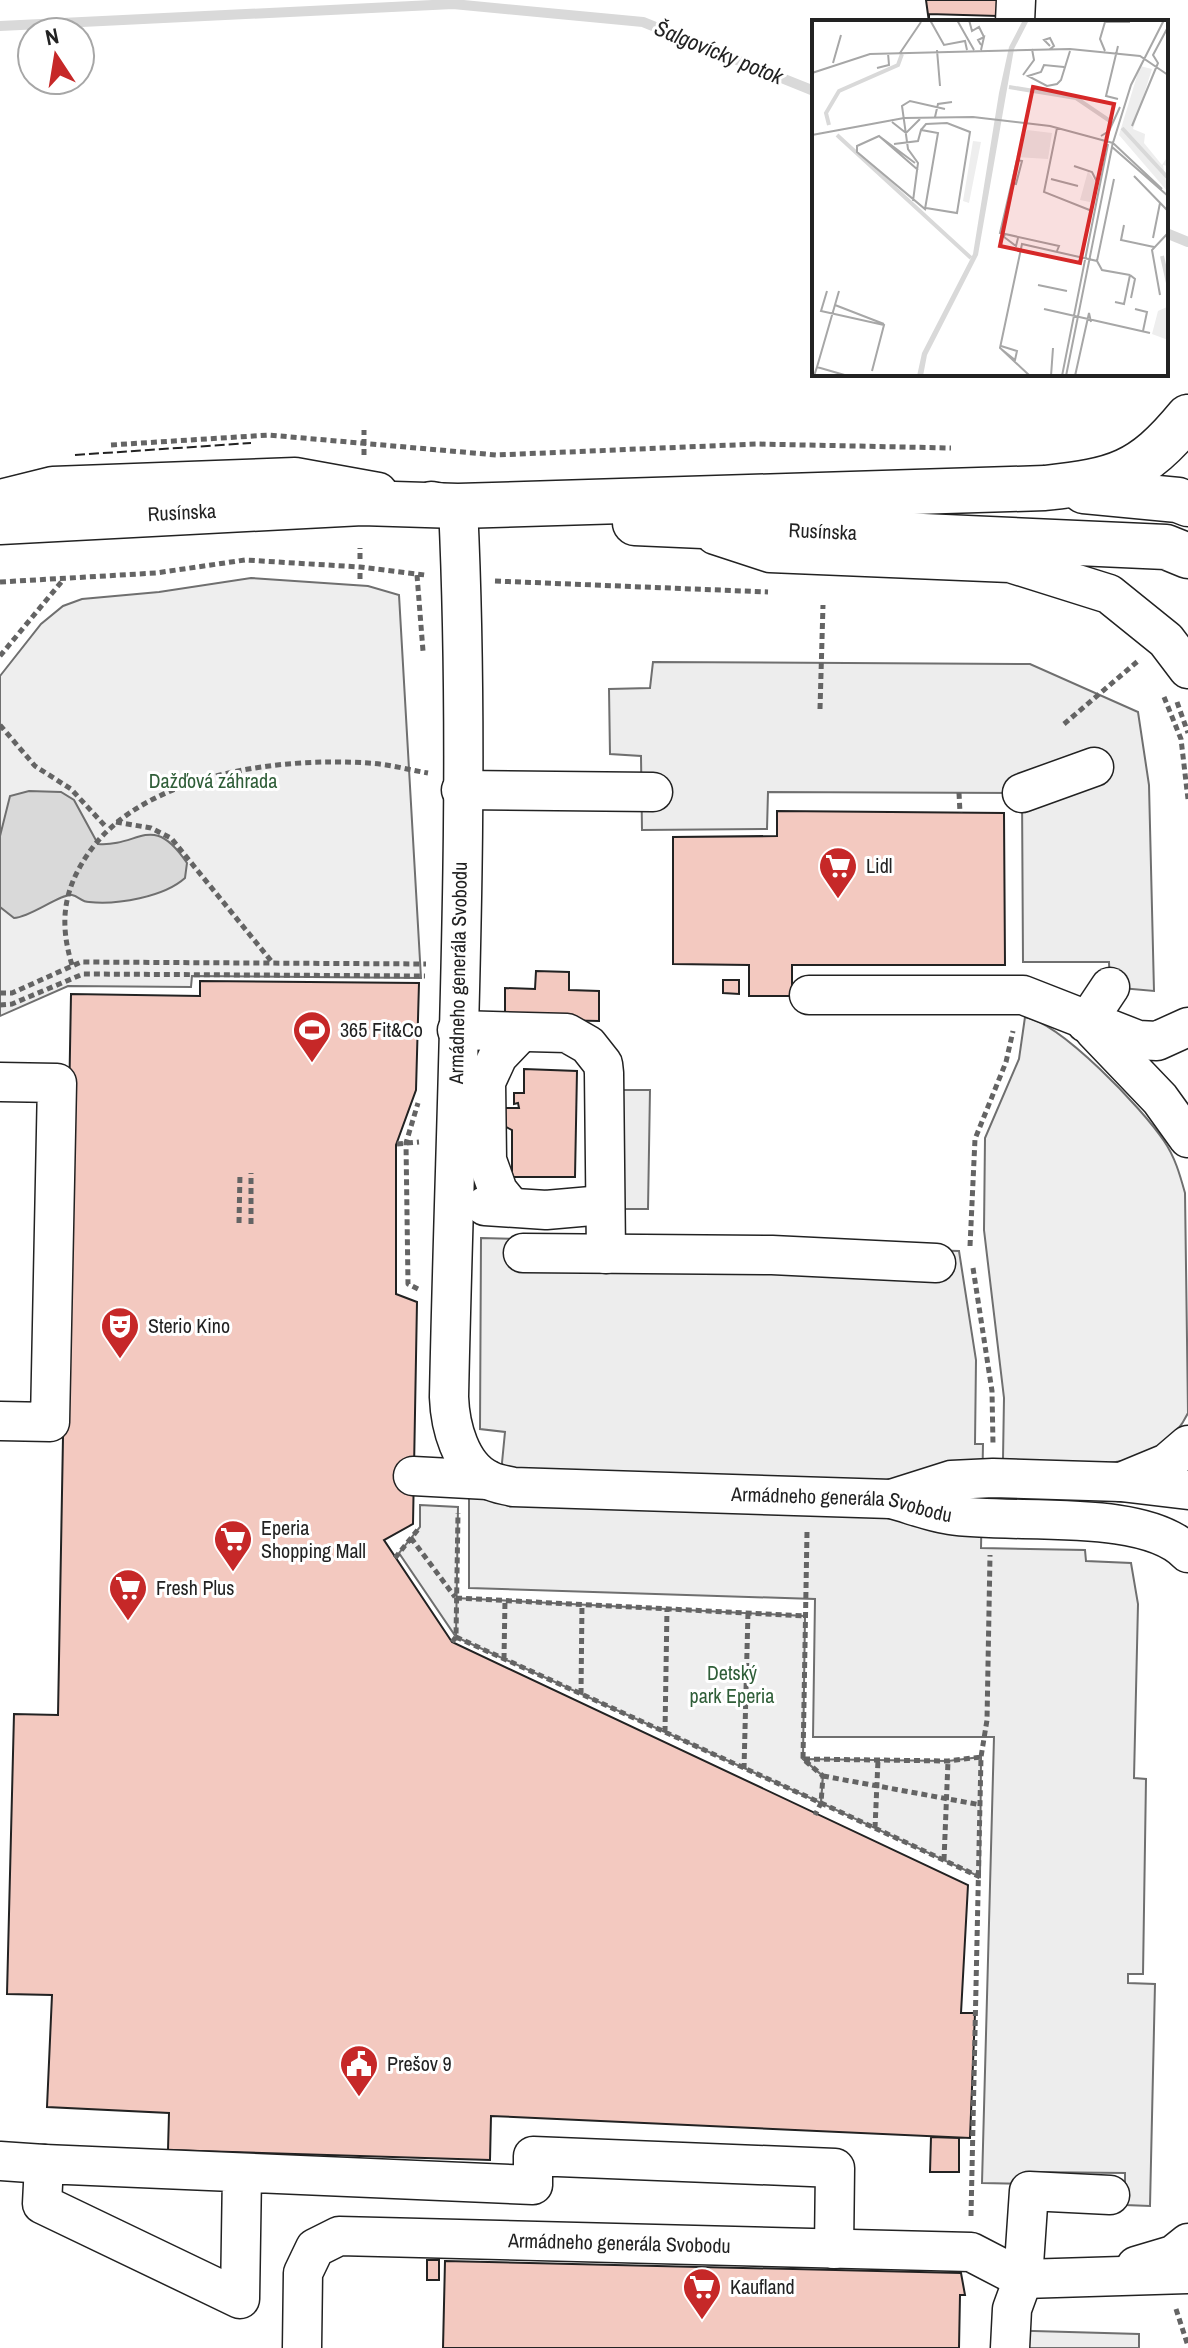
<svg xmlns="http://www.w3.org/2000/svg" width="1188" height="2348" font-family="'Archivo Narrow',sans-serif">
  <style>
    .green { fill: #eee; stroke: #6f6f6f; stroke-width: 2 }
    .parking { fill: #ededed; stroke: #6f6f6f; stroke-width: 2 }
    .water { fill: #d9d9d9; stroke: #6f6f6f; stroke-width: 2 }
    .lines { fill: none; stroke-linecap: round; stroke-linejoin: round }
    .stream { stroke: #d9d9d9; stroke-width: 10 }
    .building { fill: #f3c9c0; stroke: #222; stroke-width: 2 }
    .minor-casing { stroke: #222; stroke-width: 41 }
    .major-casing { stroke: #222; stroke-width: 47 }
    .path { stroke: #646464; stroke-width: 5; stroke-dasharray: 6 4; stroke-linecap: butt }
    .minor { stroke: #fff; stroke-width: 38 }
    .major { stroke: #fff; stroke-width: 44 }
    .fence { stroke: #222; stroke-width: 2; stroke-dasharray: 10 4; stroke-linecap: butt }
    .labels { text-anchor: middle; stroke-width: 6; stroke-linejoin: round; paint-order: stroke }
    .street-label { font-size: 20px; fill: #222; stroke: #fff }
    .park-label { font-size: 20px; fill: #2f5e38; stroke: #fff }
    .poi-label { font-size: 20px; fill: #222; stroke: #fff; text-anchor: start }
    .water-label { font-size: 22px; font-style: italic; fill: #222; stroke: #fff }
    .inset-river { fill: none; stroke: #d9d9d9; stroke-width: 4 }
    .inset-road { fill: none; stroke: #a7a7a7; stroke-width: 2 }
    .view { fill: #d62828; fill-opacity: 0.15; stroke: #d62828; stroke-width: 4 }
    .inset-edge { fill: none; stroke: #222; stroke-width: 4 }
  </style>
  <rect width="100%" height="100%" fill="#fff"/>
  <path class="green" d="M251,578L368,586L399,595L421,978L192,976L191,987L68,986L0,1016V676L41,624L63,606L82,599L159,592Z
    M1025,1017C1061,1023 1143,1109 1164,1141C1175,1157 1180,1175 1185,1193L1188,1413C1155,1482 1067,1462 1003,1459L1004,1398L984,1230L985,1138L1019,1059Z
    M456,1598L805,1616L803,1759L823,1776L821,1803L456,1637Z"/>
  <path class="parking" d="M653,662L1030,664L1138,712L1149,785L1154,991L1110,987L1109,962H1023L1022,793L768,792L767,829L642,830L641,756L610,754L609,689L650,688Z
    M622,1090H650L648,1209H620Z
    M481,1238L959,1251L976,1360L975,1444H983L981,1548L1085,1550L1086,1561L1131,1563L1138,1604L1134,1778L1146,1779L1143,1974H1128V1983L1155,1984L1150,2206L1125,2205V2173L1030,2172V2184L982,2183L994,1737H813L815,1599L469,1588V1497L500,1483L505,1432L480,1429Z
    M420,1505L458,1507L456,1637L399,1553L420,1527Z
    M981,1757L980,1877L821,1803L823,1776L803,1759L948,1761Z
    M994,2330L1139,2334V2348H994Z"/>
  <path class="water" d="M29,791L61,792L74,800L98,844C140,847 152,811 187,863L185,878C164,897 117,905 89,902C82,902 78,896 72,895C61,893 31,917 14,918L0,907V836L10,796Z"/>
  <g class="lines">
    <path class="stream" d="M0,26L453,4L643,22L814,91
      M1166,233L1188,242"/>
  </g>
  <path class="building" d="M926,0H998V16L929,14V22Z
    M777,811L1004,813L1005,965H792V996H749V965L673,964V837L777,836Z
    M536,971L569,972V990L599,991V1021L505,1019V988L535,989Z
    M723,980H739V994L723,993Z
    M200,981L419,983L416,1090L396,1145V1294L417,1302L413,1524L384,1540L452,1642L968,1885L961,2013H975L970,2138L491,2116L490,2160L168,2150L169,2113L47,2107L52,1995L7,1994L14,1714L58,1715L71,994L200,996Z
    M524,1069L577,1071L575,1177H512V1130L504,1126V1108H519L518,1103L514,1104V1093H524Z
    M931,2137L959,2138V2172H930Z
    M427,2260H439V2280H427Z
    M445,2261L961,2273L965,2295H960L959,2348H443Z"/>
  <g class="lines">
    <g class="minor-casing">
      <g id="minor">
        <path d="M1015,22L1016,0"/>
        <path d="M0,499L53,486L295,477L378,492"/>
        <path id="s1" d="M431,501L458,506C472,802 455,1101 449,1397C450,1425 460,1467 489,1480C496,1484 506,1485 513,1487L891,1499C910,1504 930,1512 950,1515C1011,1525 1144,1507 1188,1553"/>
        <path d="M715,535L770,553L1010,563L1109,594L1166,640L1188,669"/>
        <path d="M461,790L653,792"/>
        <path d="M1022,793L1094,767"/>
        <path d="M809,995H1023L1138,1040L1157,1041L1188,1027"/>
        <path d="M1086,1023L1110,987"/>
        <path d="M457,1030L567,1033L588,1045L603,1064L604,1073L606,1254"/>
        <path d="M1094,1030L1160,1099L1188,1138"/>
        <path d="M0,1082L57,1083L50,1422L0,1421"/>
        <path d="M485,1206L546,1210L603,1205"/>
        <path d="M511,1207L498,1191L487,1160L486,1082L498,1056L520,1033"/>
        <path d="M523,1253L772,1255L936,1263"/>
        <path d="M413,1476L488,1480"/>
        <path d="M1121,1482L1167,1463L1188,1445"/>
        <path d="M891,1499L951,1480L993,1478L1121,1482L1188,1490"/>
        <path d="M0,2161L44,2164"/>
        <path d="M242,2173L240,2299L42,2204L44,2164L533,2185V2156L835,2168L834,2249"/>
        <path d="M1136,2266L1173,2255L1188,2243"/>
        <path id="s2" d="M302,2348L303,2273L315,2248L339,2236L971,2252L1023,2279L1188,2274"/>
        <path d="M1010,2348L1012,2309L1023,2279L1029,2191L1110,2195"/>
      </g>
    </g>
    <g class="major-casing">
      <g id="major">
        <path d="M1084,491L1178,500L1188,504"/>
        <path id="s3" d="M0,522L362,503L458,506L1045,488C1116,480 1141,474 1188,417"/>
        <path id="s4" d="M635,523L1166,547L1188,556"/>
      </g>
    </g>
    <path class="path" d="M111,445L269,435L496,455L757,444L951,448
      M364,455V430
      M360,559V548
      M360,573V579
      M417,575L423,651
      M495,581L768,592
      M0,582L156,573L245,560L360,567L425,575
      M0,656L63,580
      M1164,697L1181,739L1188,799
      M1177,702L1188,733
      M820,709L823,605
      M1064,724L1138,661
      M0,725L35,766L71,789L107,828
      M959,793L960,813
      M116,822L151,828L171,838L272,962
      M72,965C59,922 63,889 90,851C145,774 279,757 368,763C389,764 409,770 428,773
      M0,993H12L81,962L426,964
      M0,1005L12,1004L83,974L425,976
      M397,1144L419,1142
      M239,1223L240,1173
      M251,1224V1173
      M970,1246L975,1139L1006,1062L1013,1031
      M973,1268L992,1391L993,1445
      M418,1289L408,1284L406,1143L418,1103
      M807,1532L803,1759L823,1776L821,1803L980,1877
      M411,1538L455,1597
      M395,1558L420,1527
      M456,1598L805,1616
      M456,1637L821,1803L815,1815
      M452,1642L456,1637L458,1513
      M504,1659L505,1600
      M581,1694L582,1604
      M665,1732L667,1608
      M804,1759L948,1761L981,1757
      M744,1769L748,1612
      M823,1776L981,1805
      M875,1828L878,1760
      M944,1860L948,1761
      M971,2216L981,1757L987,1720L990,1555
      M1176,2309L1188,2346"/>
    <use href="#minor" class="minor"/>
    <use href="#major" class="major"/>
    <path class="fence" d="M75,455L251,443"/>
  </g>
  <defs>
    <g id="supermarket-pin" transform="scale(2)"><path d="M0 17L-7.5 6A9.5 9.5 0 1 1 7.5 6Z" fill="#c62828" stroke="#fff"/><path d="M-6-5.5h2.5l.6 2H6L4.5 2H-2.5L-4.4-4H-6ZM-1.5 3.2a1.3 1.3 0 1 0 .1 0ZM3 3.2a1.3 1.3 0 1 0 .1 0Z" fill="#fff"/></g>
    <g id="stadium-pin" transform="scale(2)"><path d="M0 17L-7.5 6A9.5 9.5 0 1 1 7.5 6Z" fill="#c62828" stroke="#fff"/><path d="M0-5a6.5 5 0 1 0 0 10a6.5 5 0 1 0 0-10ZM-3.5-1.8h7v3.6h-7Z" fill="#fff"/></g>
    <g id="theatre-pin" transform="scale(2)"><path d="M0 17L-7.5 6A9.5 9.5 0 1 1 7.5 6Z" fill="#c62828" stroke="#fff"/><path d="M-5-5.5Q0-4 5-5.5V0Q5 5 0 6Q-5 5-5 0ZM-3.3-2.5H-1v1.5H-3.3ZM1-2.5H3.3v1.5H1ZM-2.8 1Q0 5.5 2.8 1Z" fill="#fff"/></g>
    <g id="civic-pin" transform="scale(2)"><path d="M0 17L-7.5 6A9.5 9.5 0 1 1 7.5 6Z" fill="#c62828" stroke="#fff"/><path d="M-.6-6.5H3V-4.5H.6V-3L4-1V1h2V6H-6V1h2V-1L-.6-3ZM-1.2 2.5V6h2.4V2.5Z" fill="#fff"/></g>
  </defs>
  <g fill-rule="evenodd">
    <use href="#supermarket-pin" x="838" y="866"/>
    <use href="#stadium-pin" x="312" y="1030"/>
    <use href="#theatre-pin" x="120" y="1326"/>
    <use href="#supermarket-pin" x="233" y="1539"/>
    <use href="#supermarket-pin" x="128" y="1588"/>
    <use href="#civic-pin" x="359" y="2064"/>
    <use href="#supermarket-pin" x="702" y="2287"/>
  </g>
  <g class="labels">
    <g class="street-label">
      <text dy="7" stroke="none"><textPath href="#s3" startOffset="182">Rusínska</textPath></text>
      <text dy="7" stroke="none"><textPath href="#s4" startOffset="188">Rusínska</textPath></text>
      <text transform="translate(458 973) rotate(-89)" y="7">Armádneho generála Svobodu</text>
      <text dy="7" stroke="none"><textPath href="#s1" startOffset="1370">Armádneho generála Svobodu</textPath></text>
      <text dy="7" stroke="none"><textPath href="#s2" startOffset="410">Armádneho generála Svobodu</textPath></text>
    </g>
    <g class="park-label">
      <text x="213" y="788">Dažďová záhrada</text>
      <text x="732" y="1680">Detský<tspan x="732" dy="23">park Eperia</tspan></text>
    </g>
    <g class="poi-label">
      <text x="866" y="873">Lidl</text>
      <text x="340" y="1037">365 Fit&amp;Co</text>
      <text x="148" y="1333">Sterio Kino</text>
      <text x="261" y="1535">Eperia<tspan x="261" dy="23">Shopping Mall</tspan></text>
      <text x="156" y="1595">Fresh Plus</text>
      <text x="387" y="2071">Prešov 9</text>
      <text x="730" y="2294">Kaufland</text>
    </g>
    <g class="water-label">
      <text transform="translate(719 52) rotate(22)" y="8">Šalgovícky potok</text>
    </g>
  </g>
  <g transform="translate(812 20)">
    <rect width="356" height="356" fill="#fff"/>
    <path d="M328,46L340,49L321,109L333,114L332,123L350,145L356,136V146L351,145L356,172L307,115ZM215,110L240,113L236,139L204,137ZM161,121L169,122L157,183L151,181ZM276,151L284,163L278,182L268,180ZM355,287H356V320L340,314L346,291Z" fill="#eee"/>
    <path d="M211,0H217L202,29L166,235L115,335L111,356H105L110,333L161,234L187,73L197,27Z" fill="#d9d9d9"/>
    <path class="inset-river" d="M197,67L264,78L298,101M17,105L14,93L27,71L86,45L90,34M310,108L356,158M25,115L159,238M350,236L356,263"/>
    <path class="inset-road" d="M118,0L132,25L153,21L155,30M145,0L162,30M157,0L160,11L167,7L172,17M169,25L166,20L172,17L169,30M238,26L232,20L238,18L242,26L238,29M125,30L128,66M293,31L288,19L293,2H318M88,33L109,2M21,43L29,15M252,47L232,45L229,52L216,56L235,66L245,64L249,60L258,31M65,48L77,45L76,33M0,53L58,34L258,29L328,36L356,55M211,55L222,40L220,29M306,79L294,76L306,26M123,97L126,84L140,82M80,102L94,113L108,99M320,106L346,43L341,35L356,7M245,108L232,172L280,191M109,110L114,104L135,103L158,112L145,193L114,188M0,115L92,98L161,97L238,106L301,123M67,116L103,143M289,116L297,111L308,87M301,123L350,169M82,124L106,121L109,110L126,113L113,189L45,132V126L67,116L106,150M300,126L319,65L352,0M262,146L280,152L286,164M322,156L356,191M239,159L266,166M200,163L204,164L210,141L205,140M101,181L106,143L96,129L90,86L98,81L133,89M312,205L309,220L342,227M193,214L188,213L205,140M206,218L204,226L192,217L193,214L247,226L245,231M341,218L348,183M285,241L302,159M318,255L323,259L319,278M226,265L255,271M15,271L9,291L72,305L60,351M348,275L340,230L356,213M303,282L312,284L318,255M23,285L72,304M232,289L338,313M323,289L335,292L331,311M188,328L203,340L205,331L189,326M5,347L27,271M2,356L5,347L36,356M218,356L188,328L210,224L285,241L290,250L318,255M239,356L241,328M250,356L296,124M254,356L300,127L356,176M263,356L277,293L279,302"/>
    <path class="view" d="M221,67L302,84L268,243L188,226Z"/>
    <rect width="356" height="356" class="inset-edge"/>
  </g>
  <g transform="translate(56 56) rotate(348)"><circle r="38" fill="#ffffff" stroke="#a7a7a7" stroke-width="2"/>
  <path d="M0-6L14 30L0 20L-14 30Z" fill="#c62828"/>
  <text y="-12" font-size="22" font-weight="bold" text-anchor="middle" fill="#222222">N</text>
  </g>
</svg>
